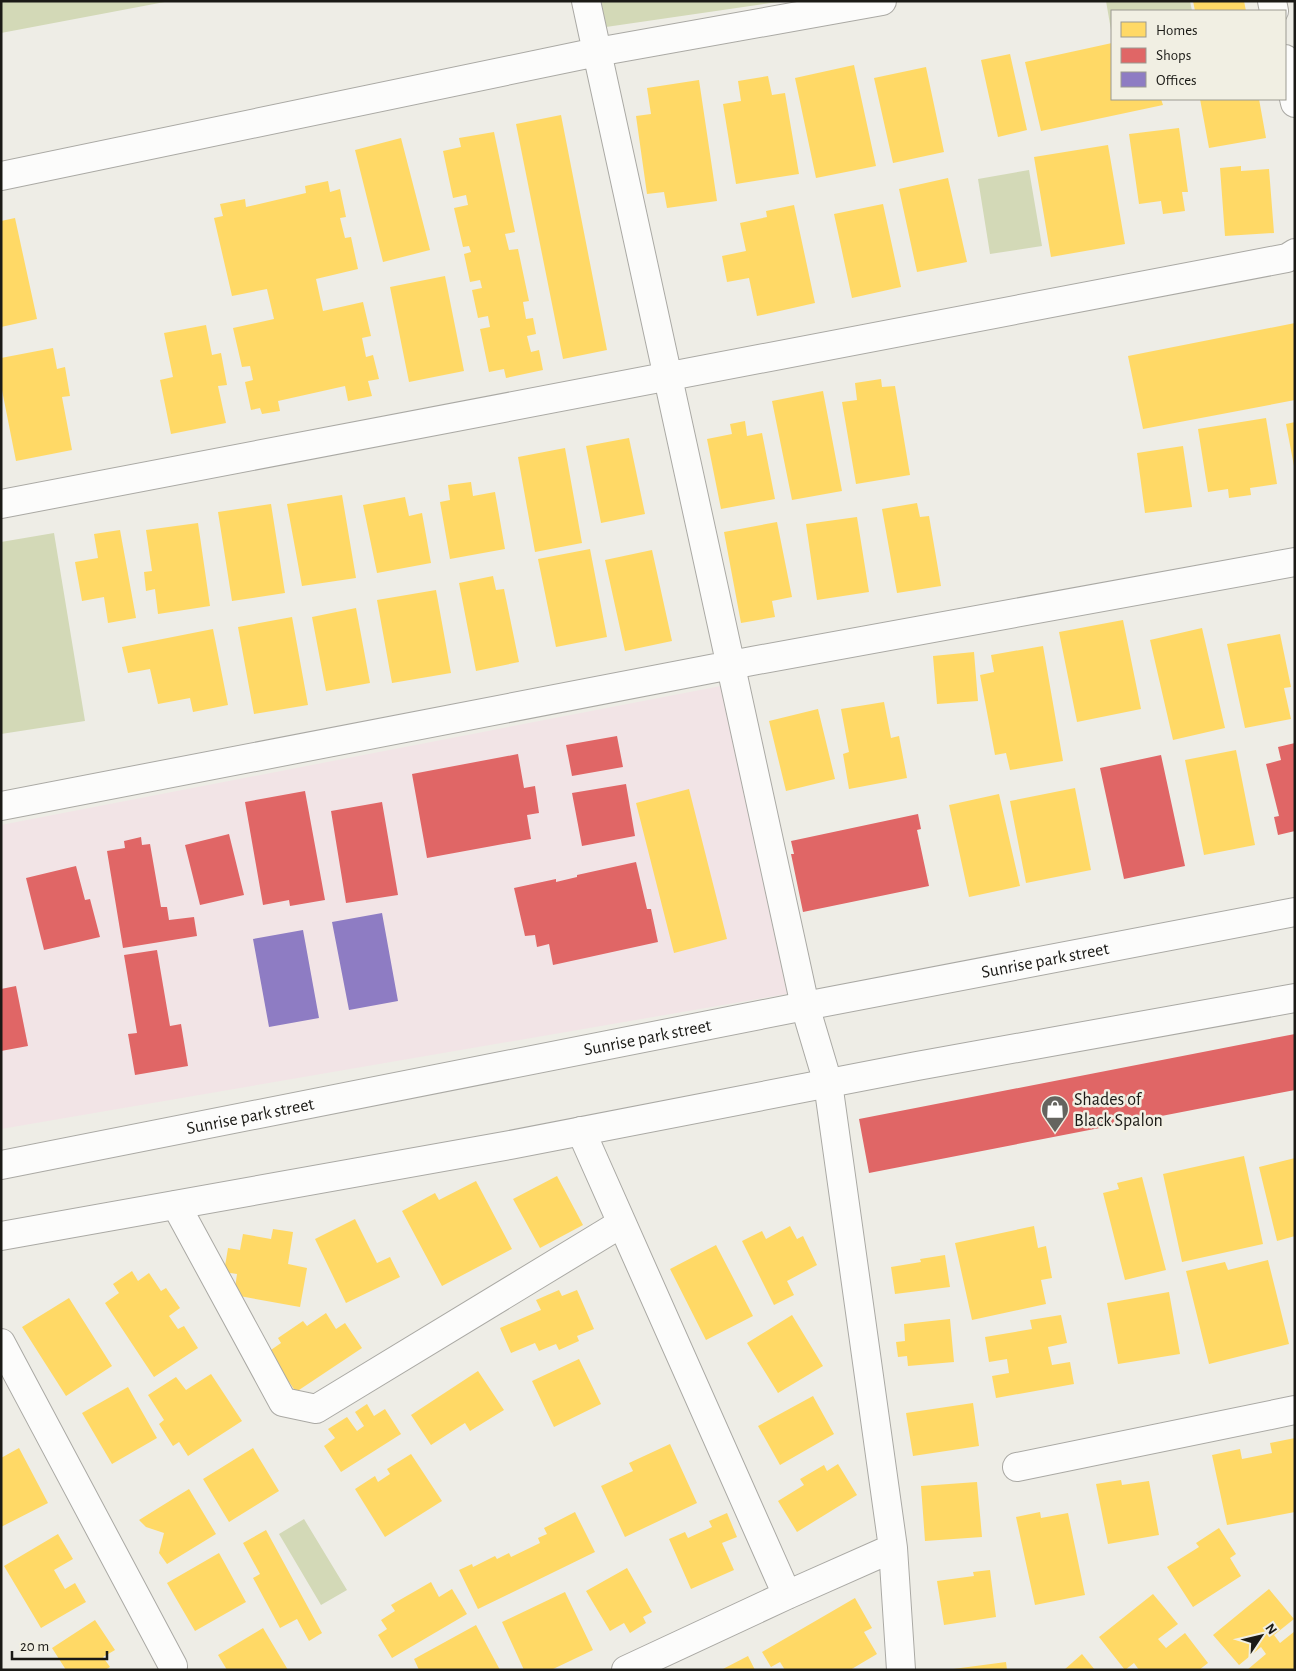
<svg xmlns="http://www.w3.org/2000/svg" width="1296" height="1671" font-family="'Alegreya Sans',sans-serif">
  <style>
    .commercial { fill: #f2e4e6 }
    .green { fill: #d3d9b7 }
    .homes { fill: #ffd966 }
    .shops { fill: #e06666 }
    .offices { fill: #8e7cc3 }
    .lines { fill: none; stroke-linecap: round; stroke-linejoin: round }
    .minor-casing { stroke: #aaa9a4; stroke-width: 30 }
    .major-casing { stroke: #aaa9a4; stroke-width: 30 }
    .minor { stroke: #fcfcfb; stroke-width: 28 }
    .major { stroke: #fcfcfb; stroke-width: 28 }
    .labels { text-anchor: middle; stroke-width: 5; stroke-linejoin: round; paint-order: stroke }
    .street-label { font-size: 18px; fill: #1b1a16; stroke: #f1efe3 }
    .poi-label { font-size: 18px; fill: #1b1a16; stroke: #f1efe3; text-anchor: start }
  </style>
  <rect width="100%" height="100%" fill="#eeede6"/>
  <path class="commercial" d="M721,686L787,994L1,1129V825Z"/>
  <path class="green" d="M1,1H170L1,33Z
    M601,1H785L606,27Z
    M1106,1H1190L1192,11H1112V30H1111Z
    M1029,170L1042,246L990,254L978,179Z
    M54,533L85,721L1,734V542Z
    M304,1519L347,1590L321,1605L279,1534Z"/>
  <path class="homes" d="M1193,1H1244L1246,11H1195Z
    M1112,43V99H1161L1163,105L1041,131L1025,62Z
    M1010,54L1027,130L998,137L981,60Z
    M854,65L876,166L816,178L795,78Z
    M926,67L944,152L893,163L874,78Z
    M768,76L772,95L785,93L799,174L736,184L723,104L741,101L738,81Z
    M699,80L717,201L667,208L664,192L647,194L636,116L651,114L647,88Z
    M1200,99H1259L1266,138L1209,148Z
    M561,115L607,350L563,359L516,124Z
    M1179,128L1188,192H1182L1185,211L1163,214L1161,201L1139,204L1129,134Z
    M494,132L515,232L505,234L509,250L518,249L529,301L523,302L526,319L533,318L536,334L527,336L531,352L539,350L543,370L506,378L504,369L489,372L480,329L490,327L488,316L478,318L472,290L482,288L480,280L470,282L464,254L471,252L469,246L463,247L454,208L468,205L466,195L453,198L443,151L461,147L459,138Z
    M401,138L430,250L383,262L355,150Z
    M1108,145L1125,244L1051,257L1034,157Z
    M1241,166V171L1269,169L1274,233L1225,236L1220,168Z
    M948,178L967,262L917,272L899,189Z
    M328,181L330,192L340,189L346,217L340,218L345,238L351,237L358,269L316,279L323,311L363,302L371,336L362,338L366,357L373,355L379,379L368,381L372,396L348,401L345,386L278,401L280,411L262,414L260,408L251,410L245,382L253,380L250,366L242,367L233,328L274,319L267,289L232,296L214,218L223,216L220,204L245,199L246,207L306,193L305,186Z
    M883,204L901,287L852,298L834,214Z
    M794,205L815,303L757,316L749,278L727,282L722,256L746,251L740,223L767,217L766,211Z
    M15,218L37,319L1,327V221Z
    M445,276L464,371L409,382L390,287Z
    M1295,323V400L1143,429L1128,356Z
    M206,325L212,355L221,353L227,385L218,386L226,423L171,434L160,380L173,377L164,333Z
    M53,348L57,369L65,367L70,396L62,397L72,450L16,461L1,385V358Z
    M881,379L882,387L895,386L910,475L856,484L842,402L857,400L855,383Z
    M823,391L842,491L792,500L772,401Z
    M1266,418L1277,484L1250,488L1251,495L1229,498L1228,489L1208,492L1198,429Z
    M745,421L747,436L762,433L775,499L721,509L707,439L732,434L730,424Z
    M1295,422V466H1294L1286,424Z
    M629,438L645,514L601,523L586,446Z
    M1183,446L1192,507L1145,513L1137,453Z
    M565,448L582,543L535,552L518,457Z
    M471,482L473,496L495,492L505,549L450,559L440,502L450,500L448,485Z
    M342,495L356,578L302,586L287,504Z
    M405,497L409,516L422,513L431,563L377,573L363,505Z
    M917,503L920,517L929,516L941,586L897,593L882,509Z
    M271,504L285,593L232,601L218,512Z
    M857,517L869,592L817,600L806,524Z
    M777,522L792,597L772,601L775,617L741,623L724,532Z
    M198,523L210,606L158,614L155,589L146,591L144,572L152,571L146,530Z
    M120,530L136,618L108,623L104,597L82,601L75,562L98,558L94,534Z
    M590,549L607,637L556,647L538,559Z
    M652,550L672,641L625,651L605,560Z
    M493,576L496,590L504,589L519,662L476,671L459,583Z
    M436,590L451,673L392,683L377,600Z
    M356,608L370,683L326,691L312,617Z
    M292,617L308,705L254,714L238,627Z
    M1123,620L1141,709L1077,722L1059,632Z
    M1202,628L1225,728L1173,740L1150,640Z
    M213,629L228,705L193,712L190,698L158,704L150,669L128,673L122,647Z
    M1280,634L1291,687L1284,688L1291,719L1245,728L1227,644Z
    M1043,646L1063,761L1010,770L1006,753L995,755L980,675L994,672L991,655Z
    M974,652L978,701L937,704L933,656Z
    M884,702L891,738L899,736L907,778L849,789L843,754L849,752L841,709Z
    M818,709L835,779L786,791L769,721Z
    M1236,750L1255,845L1204,855L1185,760Z
    M1075,788L1091,870L1026,883L1010,801Z
    M689,789L727,939L674,953L636,803Z
    M999,794L1020,886L969,897L949,805Z
    M1244,1156L1263,1244L1182,1262L1163,1174Z
    M1295,1158V1236L1277,1241L1259,1167Z
    M557,1176L583,1225L540,1248L513,1199Z
    M1142,1177L1166,1270L1125,1280L1103,1193L1119,1189L1117,1183Z
    M476,1181L512,1249L442,1286L402,1211L435,1193L439,1200Z
    M355,1219L377,1263L390,1257L400,1277L346,1303L315,1239Z
    M790,1226L797,1239L803,1236L817,1265L787,1281L794,1295L774,1305L742,1241L762,1231L766,1239Z
    M1034,1226L1038,1248L1046,1246L1052,1278L1041,1280L1046,1304L972,1320L955,1243Z
    M273,1229L293,1232L288,1264L307,1268L300,1307L234,1295L237,1274L224,1272L228,1248L240,1250L243,1234L271,1239Z
    M716,1245L753,1316L706,1340L670,1269Z
    M945,1255L950,1287L895,1294L891,1267L921,1262L920,1259Z
    M1268,1260L1289,1344L1209,1364L1186,1271L1225,1262L1228,1270Z
    M132,1271L138,1281L149,1273L161,1291L166,1288L180,1308L169,1316L178,1329L184,1326L198,1348L154,1377L105,1303L119,1293L113,1284Z
    M559,1290L562,1296L577,1290L594,1329L577,1336L579,1341L559,1350L556,1344L539,1351L535,1343L511,1353L500,1328L541,1310L536,1300Z
    M1169,1292L1180,1354L1118,1364L1107,1303Z
    M69,1298L112,1366L66,1396L22,1327Z
    M326,1313L336,1329L345,1323L362,1348L296,1392L268,1352L281,1343L278,1338L303,1321L307,1326Z
    M792,1315L823,1366L778,1393L747,1343Z
    M1061,1315L1067,1343L1048,1347L1052,1365L1070,1362L1074,1384L996,1398L992,1376L1009,1373L1007,1359L989,1362L985,1337L1032,1329L1030,1320Z
    M950,1319L954,1362L908,1366L907,1356L898,1357L896,1342L905,1341L904,1324Z
    M579,1359L601,1404L554,1427L532,1381Z
    M478,1371L504,1410L470,1431L465,1423L431,1445L411,1415Z
    M211,1374L242,1421L188,1456L179,1442L173,1446L159,1424L164,1420L148,1395L176,1377L186,1390Z
    M128,1387L157,1438L112,1464L82,1413Z
    M813,1396L834,1434L780,1465L758,1426Z
    M973,1403L979,1446L913,1456L906,1413Z
    M367,1404L374,1416L385,1409L401,1434L341,1472L324,1446L335,1438L328,1429L347,1417L357,1431L364,1426L355,1412Z
    M1295,1438V1512L1227,1525L1212,1455L1240,1449L1242,1459L1272,1453L1270,1443Z
    M670,1444L697,1503L625,1537L601,1486L633,1471L629,1463Z
    M19,1448L48,1503L1,1527V1458Z
    M253,1448L279,1491L229,1522L203,1479Z
    M411,1454L442,1501L385,1537L355,1489L375,1476L378,1482L390,1474L387,1469Z
    M838,1464L857,1495L797,1532L778,1501L804,1485L800,1479L824,1465L827,1471Z
    M1121,1480L1122,1485L1149,1481L1159,1535L1108,1544L1096,1484Z
    M977,1482L982,1537L925,1541L921,1486Z
    M189,1489L216,1534L167,1564L159,1553L164,1533L146,1527L139,1520Z
    M575,1512L595,1552L478,1609L459,1570L472,1564L473,1567L495,1556L497,1559L509,1553L511,1557L540,1543L538,1538L547,1534L544,1528Z
    M1040,1512L1041,1518L1068,1513L1085,1595L1035,1605L1016,1517Z
    M727,1513L737,1537L722,1543L734,1570L691,1589L669,1539L685,1532L688,1538L712,1527L709,1521Z
    M1219,1528L1236,1554L1230,1558L1241,1576L1193,1607L1167,1567L1199,1547L1196,1543Z
    M266,1530L322,1633L309,1641L297,1619L280,1628L253,1578L260,1574L243,1543Z
    M58,1534L73,1559L54,1570L65,1589L75,1583L86,1602L41,1628L4,1566Z
    M219,1553L246,1602L195,1631L167,1583Z
    M627,1568L652,1612L643,1617L646,1623L630,1633L624,1623L610,1631L586,1591Z
    M990,1570L996,1617L944,1625L937,1581L974,1576L973,1572Z
    M431,1582L439,1597L452,1589L467,1614L392,1658L378,1635L387,1629L381,1620L395,1611L391,1605Z
    M1269,1589L1294,1619L1274,1635L1280,1643L1295,1631V1670H1247L1266,1654L1261,1647L1239,1665L1213,1635Z
    M565,1592L593,1650L551,1670H524L502,1622Z
    M1153,1594L1178,1624L1158,1639L1166,1648L1185,1633L1208,1663L1199,1670H1139L1134,1663L1125,1670L1099,1637Z
    M855,1598L872,1628L864,1632L877,1654L850,1670H785L780,1662L771,1667L762,1652Z
    M95,1620L115,1650L103,1657L110,1667L105,1670H66L52,1648Z
    M476,1625L500,1670H419L414,1659Z
    M263,1628L288,1670H227L218,1655Z
    M1082,1654L1095,1670H1064Z
    M748,1656L755,1670H721Z
    M1006,1662L1007,1670H953V1669Z"/>
  <path class="shops" d="M617,736L623,767L572,776L566,745Z
    M1295,743V831L1278,835L1274,817L1279,816L1266,764L1281,760L1278,747Z
    M518,754L524,788L535,786L539,813L527,815L531,839L427,858L412,774Z
    M1161,755L1185,866L1124,879L1100,768Z
    M626,784L635,836L582,846L572,793Z
    M305,791L325,900L290,906L289,900L263,905L245,802Z
    M382,802L398,895L346,903L331,811Z
    M918,814L921,829L917,830L929,886L803,912L791,854H794L791,841Z
    M229,834L244,895L200,905L185,845Z
    M141,837L142,845L150,844L161,907H167L169,920L194,917L197,936L123,948L107,851L125,848L124,841Z
    M636,862L647,909H651L658,942L553,965L549,944L537,947L535,935L525,936L514,888L556,879V882L577,877V875Z
    M76,866L85,900L90,899L100,937L44,950L26,878Z
    M157,950L170,1026L181,1024L188,1066L135,1075L128,1034L137,1033L124,955Z
    M16,986L28,1046L1,1051V989Z
    M1295,1034V1090L869,1173L859,1119Z"/>
  <path class="offices" d="M382,913L398,1001L349,1010L332,922Z
    M303,930L319,1018L269,1027L253,939Z"/>
  <g class="lines">
    <g class="minor-casing">
      <path id="minor" d="M586,1L597,52L882,1
        M1272,1L1274,11
        M1285,59L1295,103
        M1,176L597,52L805,1006L828,1083L893,1548L901,1670
        M1,504L1287,258L1295,253
        M1,806L752,661L1295,562
        M581,1131L787,1595
        M176,1205L283,1402L316,1409L622,1223
        M1,1343L173,1666
        M1017,1467L1295,1410
        M626,1670L787,1595L893,1548"/>
    </g>
    <g class="major-casing">
      <g id="major">
        <path id="s1" d="M1,1165L805,1006L1295,912"/>
        <path d="M1,1236L510,1145L917,1066L1295,998"/>
      </g>
    </g>
    <use href="#minor" class="minor"/>
    <use href="#major" class="major"/>
  </g>
  <defs>
    <g id="shop-pin" transform="scale(1.4375)"><path d="M0 17L-7.5 6A9.5 9.5 0 1 1 7.5 6Z" fill="#65645f" stroke="#f1efe3"/><path d="M-5-2.5h2.3a2.7 3.5 0 0 1 5.4 0H5L5.5 6h-11ZM-1.5-2.5h3a1.5 2.3 0 0 0-3 0Z" fill="#fff"/></g>
  </defs>
  <g fill-rule="evenodd">
    <use href="#shop-pin" x="1055" y="1109"/>
  </g>
  <g class="labels">
    <g class="street-label">
      <text dy="6" stroke="none"><textPath href="#s1" startOffset="1064">Sunrise park street</textPath></text>
      <text dy="6" stroke="none"><textPath href="#s1" startOffset="659">Sunrise park street</textPath></text>
      <text dy="6" stroke="none"><textPath href="#s1" startOffset="254">Sunrise park street</textPath></text>
    </g>
    <g class="poi-label">
      <text x="1074" y="1105">Shades of<tspan x="1074" dy="21">Black Spalon</tspan></text>
    </g>
  </g>
  <rect width="1296" height="1671" fill="none" stroke="#1b1a16" stroke-width="5"/>
  <rect x="1111" y="10" width="175" height="90" fill="#f1efe3" stroke="#9b9a91"/>
  <rect x="1121" y="22" width="25" height="15" fill="#ffd966" stroke="#9b9a91"/>
  <text x="1156" y="35" font-size="15" fill="#1b1a16">Homes</text>
  <rect x="1121" y="48" width="25" height="15" fill="#e06666" stroke="#9b9a91"/>
  <text x="1156" y="60" font-size="15" fill="#1b1a16">Shops</text>
  <rect x="1121" y="72" width="25" height="15" fill="#8e7cc3" stroke="#9b9a91"/>
  <text x="1156" y="85" font-size="15" fill="#1b1a16">Offices</text>
  <g transform="translate(1261 1636) rotate(55)" stroke="#f1efe3" stroke-width="4" paint-order="stroke">
  <path d="M0-4L9 19L0 12L-9 19Z" fill="#1b1a16"/>
  <text y="-8" font-size="14" font-weight="bold" text-anchor="middle" fill="#1b1a16">N</text>
  </g>
  <path d="M12 1651v8h95v-8" fill="none" stroke="#1b1a16" stroke-width="2.5"/>
  <text x="20" y="1651" font-size="15" fill="#1b1a16" stroke="#f1efe3" stroke-width="4" paint-order="stroke">20 m</text>
</svg>
